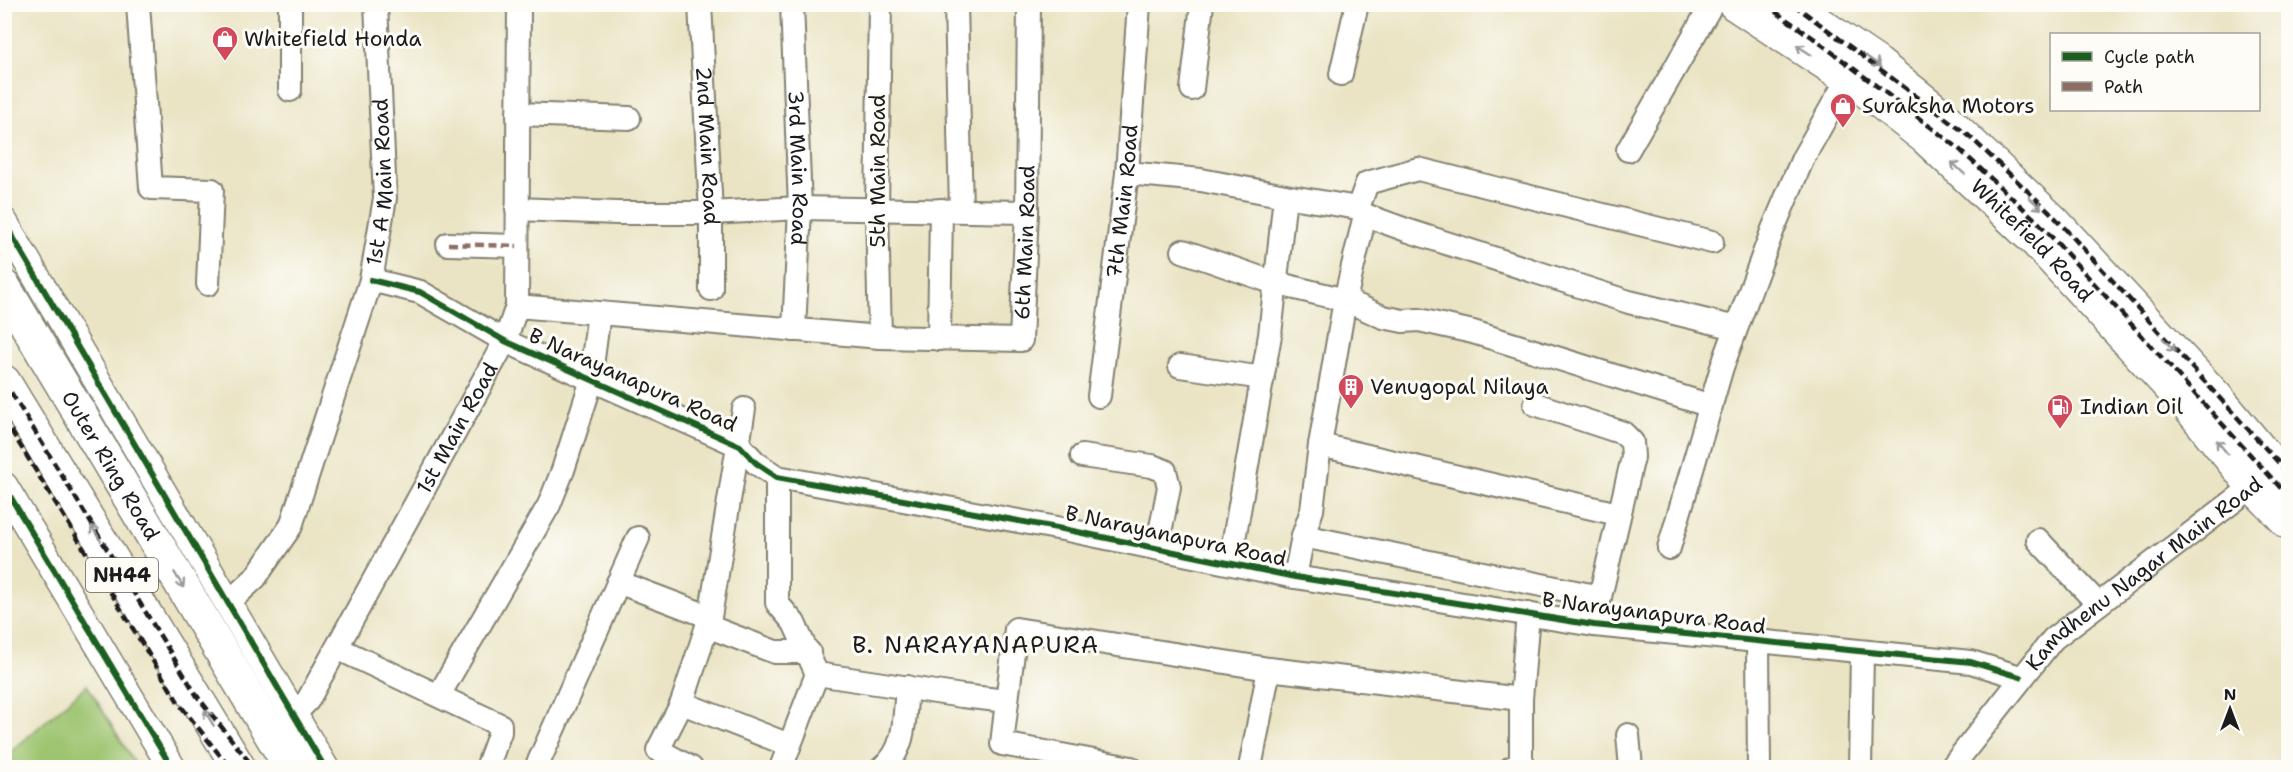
<svg xmlns="http://www.w3.org/2000/svg" width="2293" height="772" font-family="'Shantell Sans',sans-serif">
  <style>
    .green { fill: #9dc46f; stroke: #5c7046; stroke-width: 1.5 }
    .lines { fill: none; stroke-linecap: round; stroke-linejoin: round }
    .minor-casing { stroke: #838070; stroke-width: 26 }
    .tertiary-casing { stroke: #838070; stroke-width: 30 }
    .primary-casing { stroke: #838070; stroke-width: 36 }
    .trunk-casing { stroke: #838070; stroke-width: 36 }
    .minor { stroke: #fff; stroke-width: 22 }
    .tertiary { stroke: #fff; stroke-width: 27 }
    .primary { stroke: #fff; stroke-width: 33 }
    .trunk { stroke: #fff; stroke-width: 33 }
    .rail { stroke: #1c1c1c; stroke-width: 4.5; stroke-dasharray: 9 4.5; stroke-linecap: butt }
    .quiet { stroke: #8d6e63; stroke-width: 4.5; stroke-dasharray: 9 4.5; stroke-linecap: butt }
    .cycleway-casing { stroke: #fdfcf7; stroke-width: 10 }
    .cycleway { stroke: #1b5e20; stroke-width: 6 }
    .oneway { stroke: #999 }
    .labels { text-anchor: middle; stroke-width: 6; stroke-linejoin: round; paint-order: stroke }
    .shield { fill: #fdfcf7; stroke: #605f5e; stroke-width: 1.5 }
    .shield-label { font-size: 20px; font-weight: bold; fill: #1c1c1c }
    .poi-label { font-size: 21px; fill: #1c1c1c; stroke: #fdfcf7; text-anchor: start }
    .street-label { font-size: 21px; fill: #1c1c1c; stroke: #fdfcf7 }
    .quarter-label { font-size: 24px; letter-spacing: 1.5px; fill: #1c1c1c; stroke: #fdfcf7 }
  </style>
  <rect width="100%" height="100%" fill="#fdfcf7"/>
  <filter id="ink" filterUnits="userSpaceOnUse"><feTurbulence type="fractalNoise" baseFrequency=".0167" numOctaves="2"/><feDisplacementMap in="SourceGraphic" scale="12" xChannelSelector="R" yChannelSelector="G"/><feConvolveMatrix kernelMatrix="1 2 1 2 8 2 1 2 1" color-interpolation-filters="sRGB"/></filter>
  <filter id="wash" filterUnits="userSpaceOnUse"><feTurbulence type="fractalNoise" baseFrequency=".008" numOctaves="4" result="noise"/><feDisplacementMap in="SourceGraphic" scale="24" xChannelSelector="R" yChannelSelector="G"/><feGaussianBlur stdDeviation="1.35" result="paint"/><feColorMatrix in="noise" values="0 0 0 0 0 0 0 0 0 0 0 0 0 0 0 0 0 1.4 0 .05"/><feComposite in="paint" operator="in"/></filter>
  <g filter="url(#wash)">
    <rect width="100%" height="100%" fill="#eae4c4"/>
    <path class="green" d="M87,685L137,767H5V757Z"/>
  </g>
  <g filter="url(#ink)">
    <g class="lines">
      <g class="minor-casing">
        <g id="minor">
          <path d="M138,4L151,188L212,190L208,284"/>
          <path d="M290,4V90"/>
          <path id="s1" d="M700,4L711,213V289"/>
          <path id="s2" d="M792,4L800,208L794,330"/>
          <path d="M880,4L877,210L880,337"/>
          <path d="M956,4L961,210"/>
          <path d="M1341,74L1357,4"/>
          <path d="M1192,89L1202,4"/>
          <path d="M518,114L629,118"/>
          <path d="M1628,150L1712,4"/>
          <path d="M1127,173L1201,180L1285,196L1270,335L1230,562"/>
          <path d="M1285,196L1358,208L1365,215L1409,231L1629,302L1736,328"/>
          <path d="M1358,208L1367,183L1418,169L1712,242"/>
          <path d="M517,209L617,213H711L800,208L1027,212"/>
          <path d="M448,244L517,246"/>
          <path d="M1183,251L1275,283L1345,300L1383,317L1403,321L1419,320L1473,332L1711,406"/>
          <path d="M371,280L420,292L505,341L740,446L756,463L777,477L1068,530L1295,577L1594,625L1971,662L2020,677"/>
          <path id="s3" d="M517,306L880,337L1021,340L1027,212L1029,4"/>
          <path d="M939,339L941,210"/>
          <path d="M1180,366L1263,378"/>
          <path id="s4" d="M1099,396L1127,173L1139,4"/>
          <path d="M1535,404L1623,433L1632,442L1633,457L1600,597"/>
          <path d="M1320,445L1618,514"/>
          <path d="M1082,456L1152,466L1165,471L1169,487L1157,548"/>
          <path d="M777,477V603L794,623L817,674L781,768"/>
          <path d="M1303,536L1600,597L1594,625"/>
          <path d="M2038,540L2098,604"/>
          <path d="M1669,548L1722,367L1773,229L1803,158L1848,78"/>
          <path d="M1295,577L1303,536L1312,510L1320,445L1345,300L1365,215"/>
          <path d="M618,582L710,617"/>
          <path id="s5" d="M227,604L255,578L291,526L371,280L385,198L376,4"/>
          <path d="M707,626L775,652H809"/>
          <path d="M1758,643L1759,768"/>
          <path d="M337,648L500,725V732L487,768"/>
          <path d="M817,674L962,696L1007,701L1016,629L1269,669L1521,699"/>
          <path d="M439,695L549,505L563,470L589,389L599,313"/>
          <path d="M1007,701L1002,744L1131,768"/>
          <path d="M682,703L789,745"/>
          <path id="s6" d="M293,716L308,700L505,341L517,306L519,4"/>
          <path d="M1628,735L1631,768"/>
          <path d="M536,768L638,538"/>
          <path d="M691,768L658,750L682,703L710,617L744,409"/>
          <path d="M882,768C907,750 904,715 907,687"/>
          <path d="M1250,768L1269,669"/>
          <path d="M1511,768L1521,764V699L1528,614"/>
          <path d="M1860,768L1862,652"/>
          <path id="s7" d="M1951,768L2053,639L2265,477"/>
        </g>
      </g>
      <g class="tertiary-casing">
        <path id="tertiary" d="M4,222L325,768
          M4,486L172,768"/>
      </g>
      <g class="primary-casing">
        <g id="primary">
          <path id="s8" d="M1735,4L1859,85L1926,138L2037,242L2195,414L2253,486L2288,522"/>
          <path d="M1790,4L1878,64L1940,114L2054,222L2217,398L2288,483"/>
        </g>
      </g>
      <g class="trunk-casing">
        <g id="trunk">
          <path id="s9" d="M4,287L291,768"/>
          <path d="M4,382L239,768"/>
        </g>
      </g>
      <use href="#minor" class="minor"/>
      <use href="#tertiary" class="tertiary"/>
      <use href="#primary" class="primary"/>
      <use href="#trunk" class="trunk"/>
      <path class="rail" d="M1764,4L1812,37L1957,147L2038,222L2288,496
        M1793,4L1968,135L2049,211L2288,473
        M4,381L197,696L254,768
        M4,419L180,705L230,768"/>
      <path class="quiet" d="M448,244L517,246
        M1512,767L1521,764"/>
      <g class="cycleway-casing">
        <path id="cycleway" d="M4,222L325,768
          M371,280L420,292L505,341L740,446L756,463L777,477L1068,530L1295,577L1594,625L1971,662L2020,677
          M4,486L172,768"/>
      </g>
      <use href="#cycleway" class="cycleway"/>
    </g>
    <defs><path id="oneway-shaft" d="M-6 0H5M1.5-3L5.5 0L1.5 3" fill="none" stroke-width="1.6" stroke-linecap="round" stroke-linejoin="round" transform="scale(1.5)"/></defs>
    <g class="oneway">
      <use href="#oneway-shaft" transform="translate(1804 50) rotate(-147)"/>
      <use href="#oneway-shaft" transform="translate(1873 61) rotate(35)"/>
      <use href="#oneway-shaft" transform="translate(1958 168) rotate(-137)"/>
      <use href="#oneway-shaft" transform="translate(2035 203) rotate(44)"/>
      <use href="#oneway-shaft" transform="translate(2169 345) rotate(47)"/>
      <use href="#oneway-shaft" transform="translate(2222 447) rotate(-129)"/>
      <use href="#oneway-shaft" transform="translate(96 533) rotate(-121)"/>
      <use href="#oneway-shaft" transform="translate(179 580) rotate(59)"/>
      <use href="#oneway-shaft" transform="translate(209 718) rotate(-121)"/>
    </g>
  </g>
  <defs>
    <g id="shop-pin" transform="scale(1.35)"><path d="M0 17L-7.5 6A9.5 9.5 0 1 1 7.5 6Z" fill="#d1495b" stroke="#fdfcf7"/><path d="M-5-2.5h2.3a2.7 3.5 0 0 1 5.4 0H5L5.5 6h-11ZM-1.5-2.5h3a1.5 2.3 0 0 0-3 0Z" fill="#fff"/></g>
    <g id="building-pin" transform="scale(1.35)"><path d="M0 17L-7.5 6A9.5 9.5 0 1 1 7.5 6Z" fill="#d1495b" stroke="#fdfcf7"/><path d="M-4-6H4V6H1V3H-1V6H-4ZM-2.5-4.3h1.7v1.8h-1.7ZM.8-4.3h1.7v1.8H.8ZM-2.5-1h1.7V.8h-1.7ZM.8-1h1.7V.8H.8Z" fill="#fff"/></g>
    <g id="fuel-pin" transform="scale(1.35)"><path d="M0 17L-7.5 6A9.5 9.5 0 1 1 7.5 6Z" fill="#d1495b" stroke="#fdfcf7"/><path d="M-5.5-6h7V0h2V4h1.3V-2.5L3-4.5l.8-.8L6-3V5H2.5V1h-1V6h-7ZM-4.2-4.7v3.2H.2V-4.7Z" fill="#fff"/></g>
  </defs>
  <g fill-rule="evenodd">
    <use href="#shop-pin" x="225" y="39"/>
    <use href="#shop-pin" x="1843" y="106"/>
    <use href="#building-pin" x="1351" y="387"/>
    <use href="#fuel-pin" x="2060" y="407"/>
  </g>
  <g class="labels">
    <rect class="shield" x="86" y="558" width="72" height="34" rx="4.5"/>
    <g class="shield-label">
      <text x="122" y="582">NH44</text>
    </g>
    <g class="poi-label">
      <text x="244" y="46">Whitefield Honda</text>
      <text x="1862" y="113">Suraksha Motors</text>
      <text x="1370" y="394">Venugopal Nilaya</text>
      <text x="2080" y="414">Indian Oil</text>
    </g>
    <g class="street-label">
      <text dy="7" stroke="none"><textPath href="#s1" startOffset="142">2nd Main Road</textPath></text>
      <text dy="7" stroke="none"><textPath href="#s2" startOffset="164">3rd Main Road</textPath></text>
      <text transform="translate(878 171) rotate(-90)" y="7">5th Main Road</text>
      <text dy="7" stroke="none"><textPath href="#s5" startOffset="459">1st A Main Road</textPath></text>
      <text dy="7" stroke="none"><textPath href="#s4" startOffset="196">7th Main Road</textPath></text>
      <text dy="7" stroke="none"><textPath href="#s8" startOffset="381">Whitefield Road</textPath></text>
      <text dy="7" stroke="none"><textPath href="#s3" startOffset="603">6th Main Road</textPath></text>
      <text transform="translate(633 380) rotate(24)" y="7">B Narayanapura Road</text>
      <text dy="7" stroke="none"><textPath href="#s6" startOffset="332">1st Main Road</textPath></text>
      <text dy="7" stroke="none"><textPath href="#s9" startOffset="208">Outer Ring Road</textPath></text>
      <text transform="translate(1176 536) rotate(12)" y="7">B Narayanapura Road</text>
      <text dy="7" stroke="none"><textPath href="#s7" startOffset="276">Kamdhenu Nagar Main Road</textPath></text>
      <text transform="translate(1654 613) rotate(7)" y="7">B Narayanapura Road</text>
    </g>
    <g class="quarter-label">
      <text x="976" y="653">B. NARAYANAPURA</text>
    </g>
  </g>
  <rect width="2293" height="772" fill="none" stroke="#fdfcf7" stroke-width="24"/>
  <rect x="2050" y="33" width="210" height="78" fill="#fdfcf7" stroke="#a3a29f" stroke-width="1.5"/>
  <rect x="2062" y="52" width="30" height="9" fill="#1b5e20" stroke="#a3a29f" stroke-width="1.5"/>
  <text x="2104" y="63" font-size="18" fill="#1c1c1c">Cycle path</text>
  <rect x="2062" y="82" width="30" height="9" fill="#8d6e63" stroke="#a3a29f" stroke-width="1.5"/>
  <text x="2104" y="93" font-size="18" fill="#1c1c1c">Path</text>
  <g transform="translate(2230 709)" stroke="#fdfcf7" stroke-width="4.5" paint-order="stroke">
  <path d="M0-4.5L10 22L0 15L-10 22Z" fill="#1c1c1c"/>
  <text y="-9" font-size="16" font-weight="bold" text-anchor="middle" fill="#1c1c1c">N</text>
  </g>
</svg>
